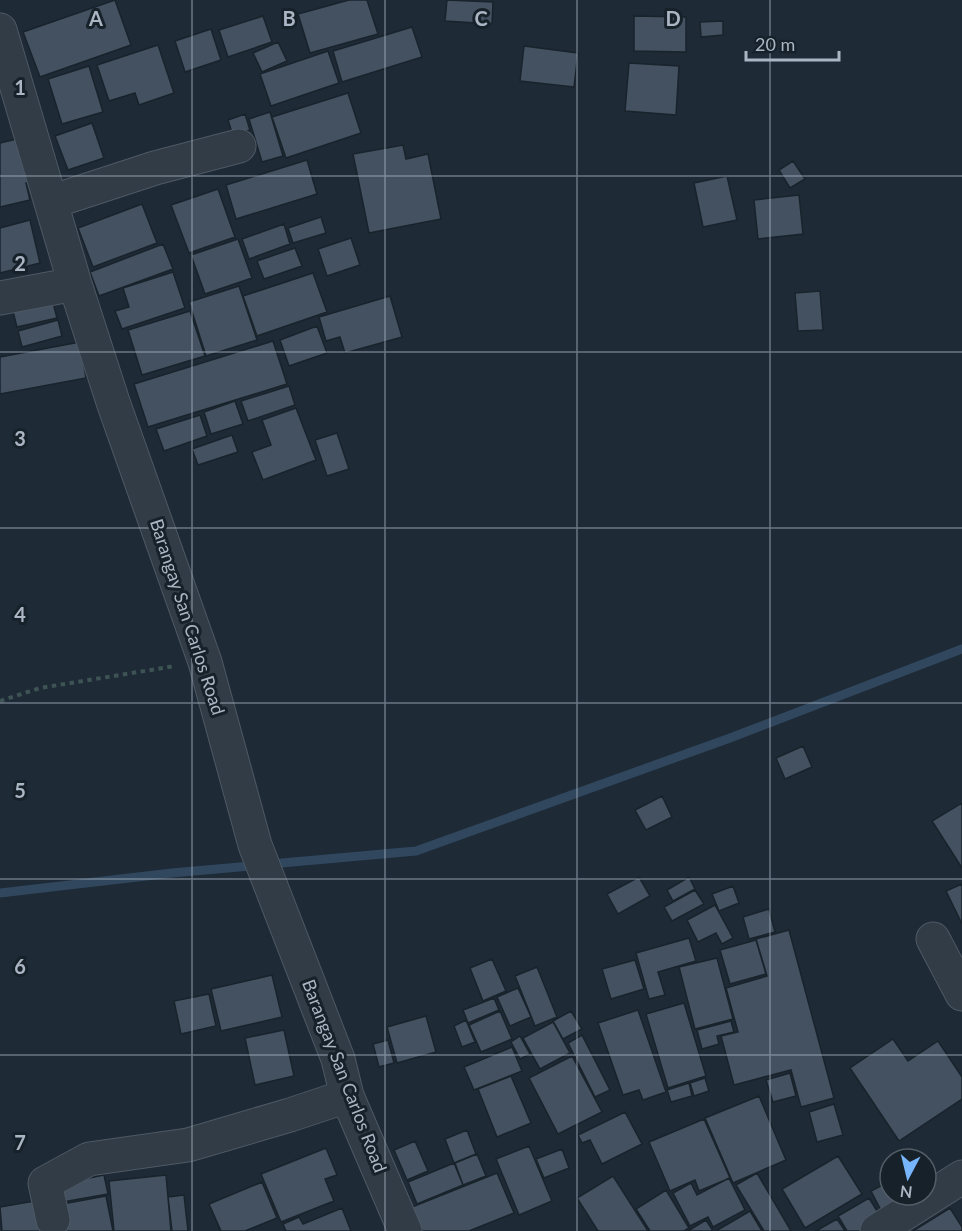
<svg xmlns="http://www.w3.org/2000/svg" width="962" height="1231" font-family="Lato,sans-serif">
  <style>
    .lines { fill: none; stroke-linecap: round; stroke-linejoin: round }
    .stream { stroke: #30475e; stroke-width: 9 }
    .building { fill: #435160; stroke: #19232c; stroke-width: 1.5 }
    .minor-casing { stroke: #4e5965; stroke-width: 35 }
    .path { stroke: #3d5354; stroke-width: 4; stroke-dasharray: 4.5 4.5; stroke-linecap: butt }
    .minor { stroke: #313c46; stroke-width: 33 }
    .grid { fill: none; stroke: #aab6c4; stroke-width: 1.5; stroke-opacity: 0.55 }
    .labels { text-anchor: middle; stroke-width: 6; stroke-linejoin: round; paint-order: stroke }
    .street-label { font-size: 18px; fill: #aab6c4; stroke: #17212a }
    .grid-label { font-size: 20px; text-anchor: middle; font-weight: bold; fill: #aab6c4; stroke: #17212a; stroke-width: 6; stroke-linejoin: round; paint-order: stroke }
  </style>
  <rect width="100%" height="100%" fill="#1e2a36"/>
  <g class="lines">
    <path class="stream" d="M0,893L172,873L416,851L730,738L962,649"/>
  </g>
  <path class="building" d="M115,0L131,45L40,77L23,32Z
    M349,0H367L378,34L310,53L298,14Z
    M447,0L493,2L492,24L445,21Z
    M263,16L272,42L228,57L219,30Z
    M634,16L686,17V52L634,51Z
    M723,21V35L701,37L700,22Z
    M412,27L422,57L342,82L333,51Z
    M211,29L221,60L185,72L175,41Z
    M278,42L287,61L262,72L253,53Z
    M158,45L174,93L139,105L135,93L109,101L97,65Z
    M524,46L578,53L574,87L520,81Z
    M328,51L339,83L271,106L260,74Z
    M629,63L679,66L676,115L625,111Z
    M89,66L103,112L62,124L48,79Z
    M348,93L361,133L286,158L272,117Z
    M270,112L283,156L262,162L249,119Z
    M245,114L250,130L233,136L228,120Z
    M92,123L104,158L68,170L55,136Z
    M21,138L32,182L26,183L30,200L0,207V143Z
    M403,145L406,159L428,154L441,219L369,233L353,154Z
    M307,160L317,194L236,219L226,185Z
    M793,161L805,179L790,188L779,170Z
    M727,176L737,220L703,227L694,183Z
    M218,189L235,237L189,253L171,205Z
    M799,195L803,234L758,239L754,200Z
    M142,204L157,243L93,267L78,228Z
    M321,217L326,233L293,243L288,228Z
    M30,220L40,263L0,273V228Z
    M284,224L290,244L249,259L242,239Z
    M351,238L360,265L327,276L318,249Z
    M238,239L252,278L205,294L191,255Z
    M163,244L173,269L99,296L90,272Z
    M295,248L302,266L264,279L257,261Z
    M173,272L185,308L122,329L115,311L129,307L123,288Z
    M313,273L327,312L257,336L243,296Z
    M239,286L257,340L206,356L189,302Z
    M820,291L823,330L798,331L795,293Z
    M390,296L402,337L345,353L340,337L326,341L319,317Z
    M52,299L57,318L17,327L12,308Z
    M190,311L205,356L142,375L128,330Z
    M58,320L62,336L22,347L18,331Z
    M317,326L327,353L289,366L280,340Z
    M273,341L287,384L148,427L134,384Z
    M80,342L86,378L0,394V357Z
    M289,386L295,405L248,421L241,401Z
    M235,401L243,424L211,434L204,412Z
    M296,408L316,460L263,480L252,452L271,445L262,420Z
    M200,415L207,436L164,451L156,429Z
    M337,433L349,469L327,476L315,440Z
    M232,435L238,452L198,465L192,449Z
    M803,746L812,767L785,779L776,758Z
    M662,796L672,817L646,830L635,810Z
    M962,803V868L932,821Z
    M639,877L650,896L618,914L607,894Z
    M689,877L695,889L673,901L667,890Z
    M962,884V924L946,891Z
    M733,886L739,903L719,911L712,894Z
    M695,890L704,904L672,921L664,907Z
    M715,905L733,938L722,944L716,933L698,942L687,920Z
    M769,909L775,932L749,939L743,917Z
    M789,930L834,1098L801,1107L791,1070L734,1085L721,1036L738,1032L726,988L767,976L756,939Z
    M689,938L696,961L658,972L665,995L649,999L636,953Z
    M756,940L766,974L730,984L720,950Z
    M717,958L733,1019L695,1029L679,967Z
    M492,959L506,991L483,1001L470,968Z
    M635,960L644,989L611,999L602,969Z
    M537,967L557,1017L535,1026L515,976Z
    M272,975L282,1017L221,1031L211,989Z
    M518,988L531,1017L510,1026L497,997Z
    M209,994L216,1026L181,1034L174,1001Z
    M494,998L499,1010L468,1023L463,1010Z
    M684,1003L706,1076L668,1088L646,1014Z
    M638,1010L666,1092L643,1100L639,1090L623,1095L598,1023Z
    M500,1011L512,1039L481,1052L469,1025Z
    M571,1011L582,1029L563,1039L553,1021Z
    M426,1016L436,1052L397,1063L387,1027Z
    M466,1020L475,1042L462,1047L454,1026Z
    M731,1021L734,1032L717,1036L719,1044L702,1049L697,1030Z
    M553,1022L570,1053L540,1069L523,1038Z
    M284,1030L294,1076L255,1085L245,1038Z
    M582,1035L610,1090L595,1097L568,1043Z
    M520,1036L530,1054L520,1059L511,1042Z
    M893,1039L908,1061L938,1041L962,1077V1099L899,1141L850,1068Z
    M388,1040L394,1063L379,1067L373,1044Z
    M512,1047L522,1071L474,1090L464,1067Z
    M572,1056L602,1112L558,1134L529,1078Z
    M790,1073L796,1096L773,1102L766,1080Z
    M511,1076L531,1123L497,1137L478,1089Z
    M705,1078L709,1091L694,1096L690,1083Z
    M689,1083L692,1096L671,1102L667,1090Z
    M759,1096L786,1160L733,1183L705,1118Z
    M834,1104L843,1135L817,1142L809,1112Z
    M625,1112L642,1144L602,1164L590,1140L582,1143L578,1135Z
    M704,1119L730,1178L699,1191L695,1180L670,1191L649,1142Z
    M467,1130L476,1154L454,1163L445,1139Z
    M415,1141L428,1171L407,1180L394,1150Z
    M529,1146L552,1201L519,1215L496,1159Z
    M326,1148L337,1175L325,1179L334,1201L281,1222L261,1174Z
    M562,1149L569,1168L544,1178L536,1159Z
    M477,1154L486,1176L463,1185L455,1163Z
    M838,1156L862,1194L805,1228L782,1189Z
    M454,1163L463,1185L417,1204L408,1182Z
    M497,1173L514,1213L469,1231H422L412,1207Z
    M757,1173L791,1231H764L736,1185Z
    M104,1175L108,1194L57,1203L54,1185Z
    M166,1175L171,1231H114L109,1181Z
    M613,1176L648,1231H598L577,1198Z
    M729,1178L745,1210L713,1227L708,1217L690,1226L673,1193L691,1183L697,1195Z
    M890,1181V1195H924L884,1216L871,1191Z
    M262,1182L277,1218L245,1231H221L209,1204Z
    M666,1190L689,1228L684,1231H650L636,1209Z
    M184,1195L188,1231H172L168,1197Z
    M106,1196L113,1231H62L57,1205Z
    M869,1198L882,1219L861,1231H847L838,1216Z
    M46,1199L52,1231H2L0,1207Z
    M342,1208L351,1231H286L283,1224L299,1217L303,1224Z
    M950,1208L962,1227V1231H913Z
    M750,1211L762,1231H716Z
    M837,1219L845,1231H816Z
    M706,1220L713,1231H688Z"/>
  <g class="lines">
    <g class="minor-casing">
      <path id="minor" d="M0,30L75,284L113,402L205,662L255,845L338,1059L347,1096L405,1231
        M51,202L155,168L239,146
        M0,298L75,284
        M933,939L962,994
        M53,1220L45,1183L89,1159L188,1145L290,1115L347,1096
        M877,1231L962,1177"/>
    </g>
    <path class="path" d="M0,701L40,688L175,666"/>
    <use href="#minor" class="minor"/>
  </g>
  <path class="grid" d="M192,0V1231M385,0V1231M577,0V1231M770,0V1231M0,176H962M0,352H962M0,528H962M0,703H962M0,879H962M0,1055H962"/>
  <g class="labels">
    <g class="street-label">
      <text transform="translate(187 617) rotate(72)" y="6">Barangay San Carlos Road</text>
      <text transform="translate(344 1076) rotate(69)" y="6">Barangay San Carlos Road</text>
    </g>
  </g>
  <g class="grid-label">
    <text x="96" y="26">A</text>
    <text x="289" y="26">B</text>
    <text x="481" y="26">C</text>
    <text x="673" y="26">D</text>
    <text x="20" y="95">1</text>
    <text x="20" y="271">2</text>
    <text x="20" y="446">3</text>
    <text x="20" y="622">4</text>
    <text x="20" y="798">5</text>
    <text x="20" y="974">6</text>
    <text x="20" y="1150">7</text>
  </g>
  <g transform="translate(908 1177) rotate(187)"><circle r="28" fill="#17212a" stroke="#525d68" stroke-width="1.5"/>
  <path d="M0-4.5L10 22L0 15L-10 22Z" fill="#77b6fc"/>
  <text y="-9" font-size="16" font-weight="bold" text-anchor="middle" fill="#aab6c4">N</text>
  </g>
  <path d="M746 51v9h93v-9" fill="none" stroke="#aab6c4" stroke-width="3"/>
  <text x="755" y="51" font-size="18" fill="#aab6c4" stroke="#17212a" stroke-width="4.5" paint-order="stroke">20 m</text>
</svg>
